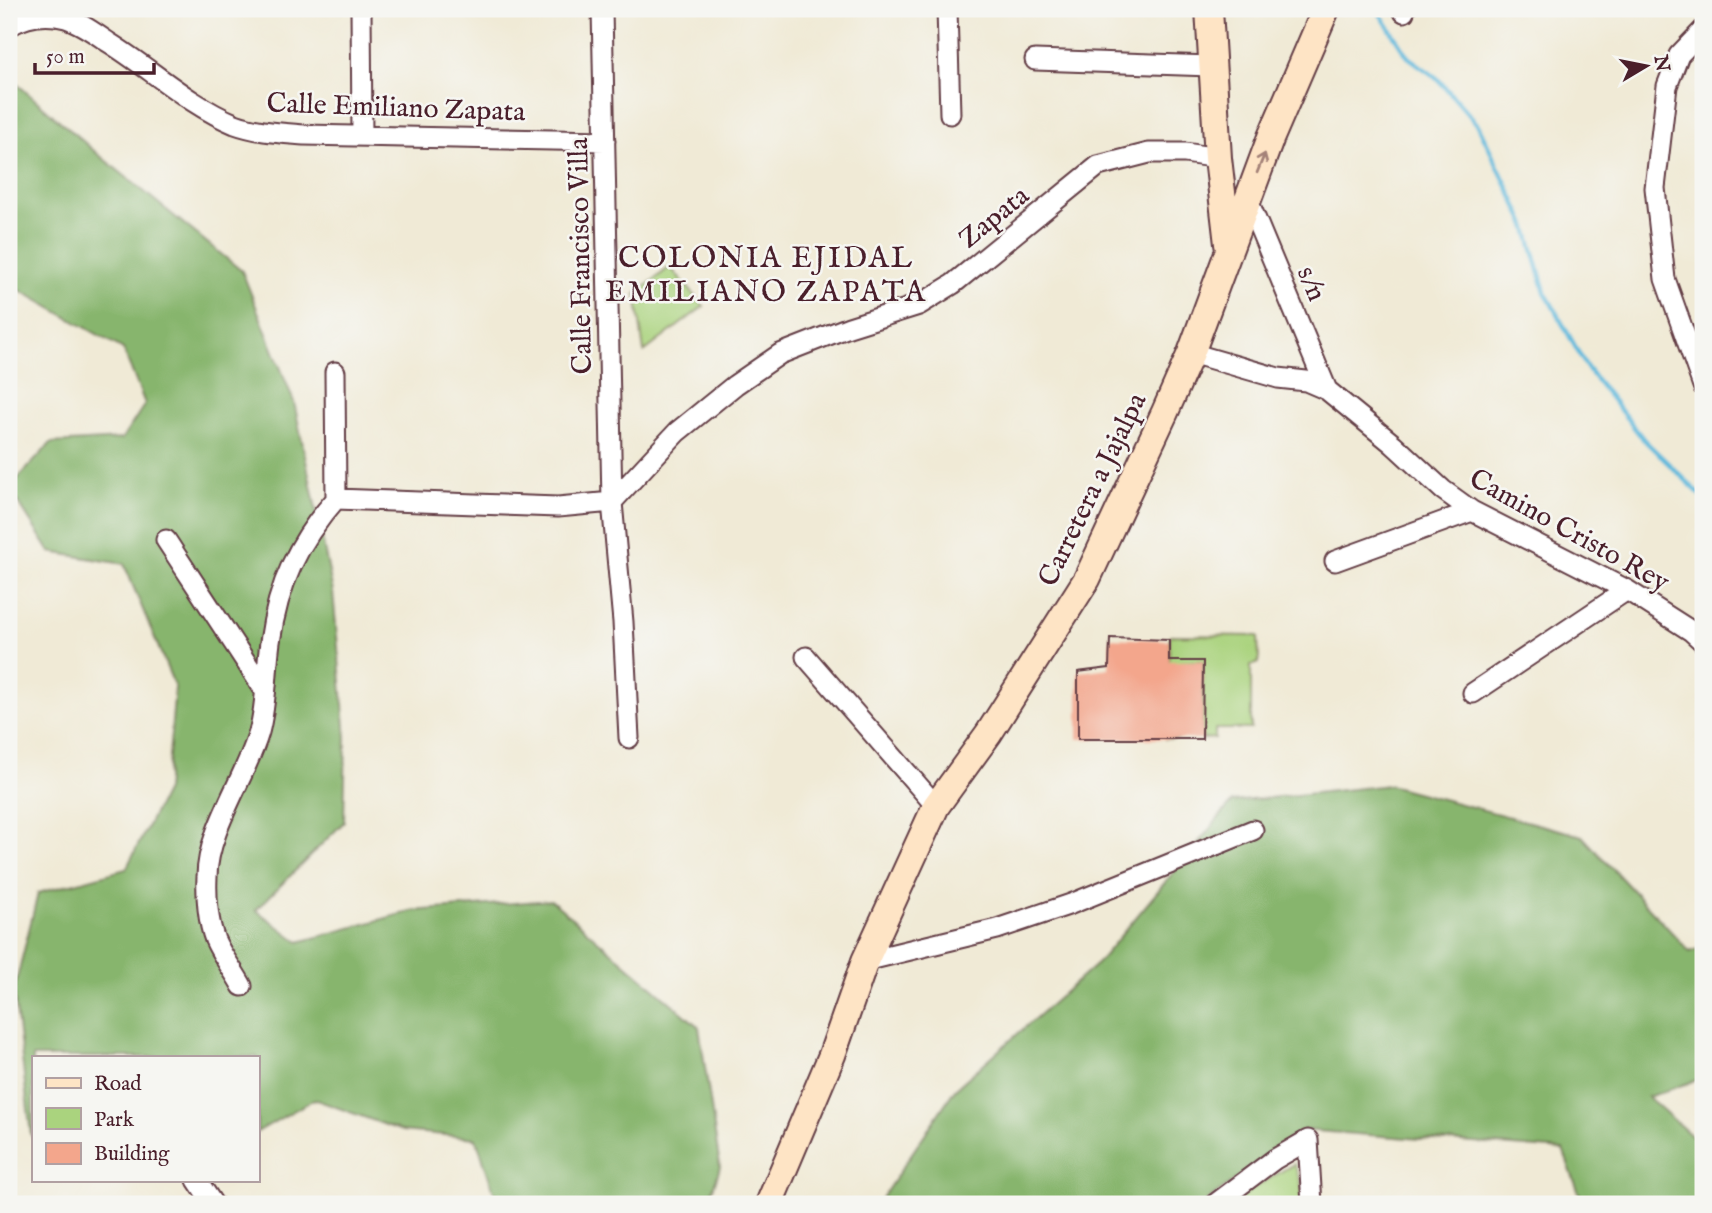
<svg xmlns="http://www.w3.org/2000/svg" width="1712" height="1213" font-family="'IM FELL English',serif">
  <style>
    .green { fill: #aad37e; stroke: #7a7954; stroke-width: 2 }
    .forest { fill: #87b56d; stroke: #686a4c; stroke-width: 2 }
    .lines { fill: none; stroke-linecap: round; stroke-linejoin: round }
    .stream { stroke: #5fb9dc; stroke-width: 4.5 }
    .building { fill: #f3a68c }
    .street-casing { stroke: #633d45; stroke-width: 23 }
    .secondary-casing { stroke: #633d45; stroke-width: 30 }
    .street { stroke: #fff; stroke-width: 19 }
    .secondary { stroke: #fee4c5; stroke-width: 26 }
    .oneway { stroke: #a48278 }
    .labels { text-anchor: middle; stroke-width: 5; stroke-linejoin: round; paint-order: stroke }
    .street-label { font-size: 28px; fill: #4a1f2b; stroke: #f6f6f2 }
    .neighbourhood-label { font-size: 30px; letter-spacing: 2px; fill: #4a1f2b; stroke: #f6f6f2 }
  </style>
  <rect width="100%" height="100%" fill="#f6f6f2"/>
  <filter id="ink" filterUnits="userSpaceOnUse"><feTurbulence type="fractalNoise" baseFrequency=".0143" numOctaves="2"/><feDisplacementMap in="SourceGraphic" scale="14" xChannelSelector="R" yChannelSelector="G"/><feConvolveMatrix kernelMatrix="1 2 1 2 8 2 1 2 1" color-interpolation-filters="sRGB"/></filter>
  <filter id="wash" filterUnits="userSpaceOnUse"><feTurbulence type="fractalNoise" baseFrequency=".00686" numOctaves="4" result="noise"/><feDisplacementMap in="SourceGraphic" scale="28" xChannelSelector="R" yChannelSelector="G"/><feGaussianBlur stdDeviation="1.57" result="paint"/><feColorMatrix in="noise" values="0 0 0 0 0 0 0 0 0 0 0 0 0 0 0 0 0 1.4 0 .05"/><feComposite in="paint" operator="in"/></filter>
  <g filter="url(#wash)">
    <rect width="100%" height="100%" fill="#f0ead6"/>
    <path class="green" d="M670,267L704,306L644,352L636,294Z
      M1170,635L1258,636L1259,663L1251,666V729H1215V738L1202,739L1203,661L1180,662L1178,739H1165Z
      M1294,1164L1301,1182L1303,1204H1235L1250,1190Z"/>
    <path class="forest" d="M9,77L99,155L242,271L294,402L333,592L346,737L344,822L256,910L299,942L412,911L551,900L699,1027L720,1167L708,1204H498L476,1138L402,1131L314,1099L257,1132V1057H33V1138L31,1135L14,991L38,893L126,869L166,790L175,687L124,564L50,552L9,488L51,443L122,439L145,404L123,349L9,284Z
      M1389,785L1582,836L1690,952L1703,947V1078L1648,1097L1703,1146V1204H1583L1563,1150L1303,1130L1203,1204H878L955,1089L1098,963L1232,802Z"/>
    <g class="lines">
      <path class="stream" d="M1377,9L1408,57L1437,78L1478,125L1526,225L1545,292L1587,368L1644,440L1703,497"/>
    </g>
    <g id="blocks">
      <path class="building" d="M1110,638L1169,640V661H1203L1202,739H1078V672L1109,668Z"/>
    </g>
  </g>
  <g filter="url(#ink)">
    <use href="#blocks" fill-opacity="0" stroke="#633d45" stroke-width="2"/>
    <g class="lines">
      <g class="street-casing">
        <path id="street" d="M361,9L362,136
          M602,9L612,502L623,622L629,738
          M947,9L950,114
          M1404,12L1405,9
          M9,26C26,16 46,13 66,18C81,23 95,33 108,42C150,68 189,105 235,124C257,132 281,133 304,135L605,141
          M1703,30L1679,55L1667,86L1655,188L1665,279L1703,386
          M1035,60L1211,66
          M1247,198L1327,390
          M1191,353L1278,378L1306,381L1327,390L1393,444L1443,490L1472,511L1627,590L1691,631L1703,642
          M336,499L558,507L612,502
          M612,502L677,432L735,385L780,354L849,327L919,305L953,284L1098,166L1149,153H1185L1218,158
          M166,540L265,691
          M1335,561L1472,511
          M806,657L936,806
          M1473,693L1627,590
          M865,961L997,929L1071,904L1253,830
          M242,986C234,971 222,956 215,940C208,922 206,896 207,877C207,831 246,777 259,732C267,703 266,671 270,642C278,584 298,542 336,499L335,372
          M197,1180L213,1204
          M1215,1204L1275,1159L1308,1140L1312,1204"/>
      </g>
      <g class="secondary-casing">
        <path id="secondary" d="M1209,9L1218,158L1228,244
          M769,1204L832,1055L865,961L936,806L989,733L1087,579L1165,412L1191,353L1271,137L1326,9"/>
      </g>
      <use href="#street" class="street"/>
      <use href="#secondary" class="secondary"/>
    </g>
    <defs><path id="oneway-shaft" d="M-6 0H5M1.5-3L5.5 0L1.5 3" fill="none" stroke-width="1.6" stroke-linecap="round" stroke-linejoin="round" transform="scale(1.75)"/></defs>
    <use class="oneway" href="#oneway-shaft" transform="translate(1261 163) rotate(-68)"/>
  </g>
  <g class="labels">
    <g class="street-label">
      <text transform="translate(396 106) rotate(2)" y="10">Calle Emiliano Zapata</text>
      <text transform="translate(993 216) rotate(-39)" y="10">Zapata</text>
      <text transform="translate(579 256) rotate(-91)" y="10">Calle Francisco Villa</text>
      <text transform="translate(1313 283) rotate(67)" y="10">s/n</text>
      <text transform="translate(1091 489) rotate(-64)" y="10">Carretera a Jajalpa</text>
      <text transform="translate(1570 529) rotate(29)" y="10">Camino Cristo Rey</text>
    </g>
    <g class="neighbourhood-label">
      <text x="766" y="267">COLONIA EJIDAL<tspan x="766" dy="34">EMILIANO ZAPATA</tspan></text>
    </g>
  </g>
  <rect width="1712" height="1213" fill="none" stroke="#f6f6f2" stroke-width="35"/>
  <rect x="32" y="1056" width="228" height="126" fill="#f6f6f2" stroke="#b1a0a2" stroke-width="2"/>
  <rect x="46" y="1078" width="35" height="10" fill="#fee4c5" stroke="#b1a0a2" stroke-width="2"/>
  <text x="94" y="1090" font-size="21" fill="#4a1f2b">Road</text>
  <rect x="46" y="1108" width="35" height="21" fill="#aad37e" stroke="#b1a0a2" stroke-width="2"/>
  <text x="94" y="1126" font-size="21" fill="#4a1f2b">Park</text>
  <rect x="46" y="1143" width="35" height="21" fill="#f3a68c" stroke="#b1a0a2" stroke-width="2"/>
  <text x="94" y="1160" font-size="21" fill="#4a1f2b">Building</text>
  <g transform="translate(1646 66) rotate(80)" stroke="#f6f6f2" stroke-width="5" paint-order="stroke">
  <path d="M0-5L12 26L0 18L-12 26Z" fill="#4a1f2b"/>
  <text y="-10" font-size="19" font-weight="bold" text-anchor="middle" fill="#4a1f2b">N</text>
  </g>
  <path d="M35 63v10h119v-10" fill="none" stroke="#4a1f2b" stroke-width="3.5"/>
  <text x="46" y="63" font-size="21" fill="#4a1f2b" stroke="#f6f6f2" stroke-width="5" paint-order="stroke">50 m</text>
</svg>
